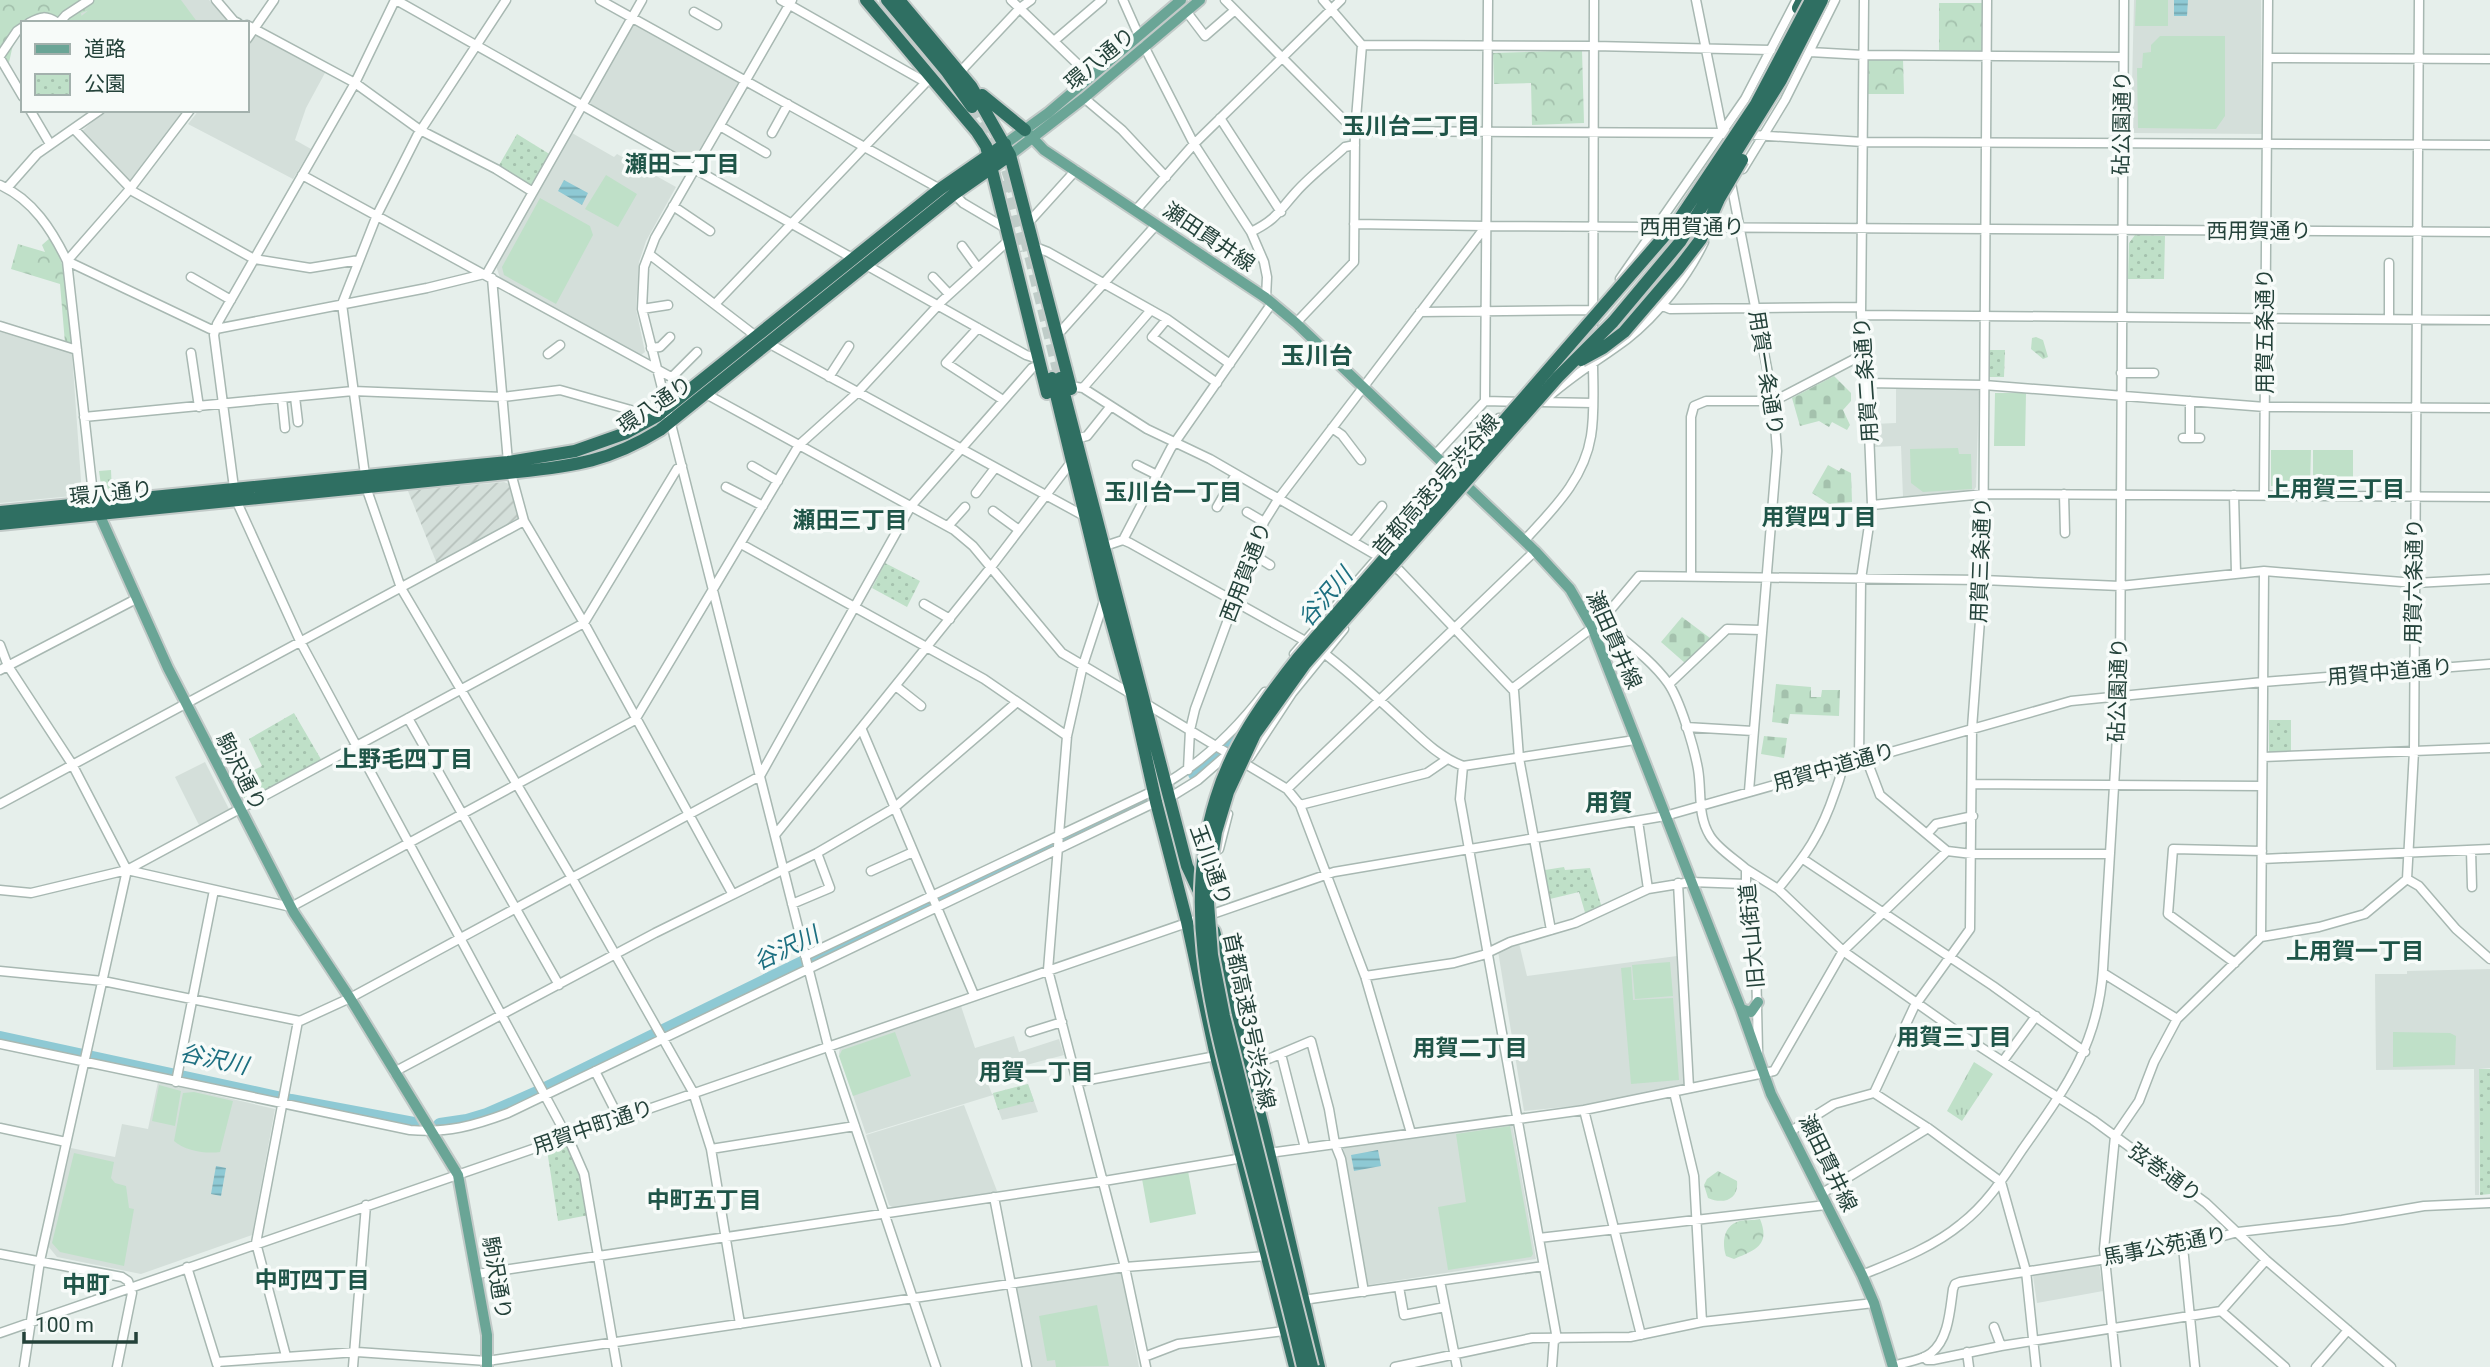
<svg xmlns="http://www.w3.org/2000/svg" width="2490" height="1367" font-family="Roboto,'Noto Sans JP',sans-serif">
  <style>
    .built { fill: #d4dfda }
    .industrial { fill: url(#industrial-furrows) }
    .grass { fill: url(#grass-tufts) }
    .forest { fill: url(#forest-crowns) }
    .cemetery { fill: url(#cemetery-stones) }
    .park { fill: url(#park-dots) }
    .pitch { fill: #bfe0c8 }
    .water { fill: url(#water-rules) }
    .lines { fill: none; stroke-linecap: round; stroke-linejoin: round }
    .river { stroke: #8ec9d4; stroke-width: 14 }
    .highway-tunnel { stroke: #bfccc8; stroke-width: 12; stroke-dasharray: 12 6; stroke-linecap: butt }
    .minor-casing { stroke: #a8b8b2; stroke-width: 11 }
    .major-casing { stroke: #c2cac8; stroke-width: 14 }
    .highway-casing { stroke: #c2cac8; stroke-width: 16 }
    .minor { stroke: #fff; stroke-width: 8 }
    .major { stroke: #6aa596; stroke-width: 10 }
    .highway { stroke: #2f6f62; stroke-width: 12 }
    .highway-bridge-casing { stroke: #c2cac8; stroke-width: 16; stroke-linecap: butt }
    .highway-bridge { stroke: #2f6f62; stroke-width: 12 }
    .labels { text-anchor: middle; stroke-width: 7; stroke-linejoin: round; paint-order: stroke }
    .street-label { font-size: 21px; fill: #24423a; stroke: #f7fbf9 }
    .neighbourhood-label { font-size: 23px; font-weight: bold; fill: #1f5548; stroke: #f7fbf9 }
    .water-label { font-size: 23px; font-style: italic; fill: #1c6f80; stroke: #f7fbf9 }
    .quarter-label { font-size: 24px; font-weight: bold; fill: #1f5548; stroke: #f7fbf9 }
  </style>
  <defs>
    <pattern id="industrial-furrows" width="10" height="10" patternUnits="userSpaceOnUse" patternTransform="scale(1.75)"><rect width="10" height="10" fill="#d4dfda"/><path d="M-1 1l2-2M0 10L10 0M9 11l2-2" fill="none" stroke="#b6c1bc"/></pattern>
    <pattern id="grass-tufts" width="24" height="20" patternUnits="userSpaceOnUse" patternTransform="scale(1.75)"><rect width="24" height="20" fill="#bfe0c8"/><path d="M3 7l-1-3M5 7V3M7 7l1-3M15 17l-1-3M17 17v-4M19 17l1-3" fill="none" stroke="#a4c1ad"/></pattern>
    <pattern id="forest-crowns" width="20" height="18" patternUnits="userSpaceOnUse" patternTransform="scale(1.75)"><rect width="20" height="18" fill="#bfe0c8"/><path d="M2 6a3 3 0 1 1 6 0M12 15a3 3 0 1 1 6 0" fill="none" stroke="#a4c1ad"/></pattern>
    <pattern id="cemetery-stones" width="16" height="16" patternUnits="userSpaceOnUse" patternTransform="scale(1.75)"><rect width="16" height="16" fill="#bfe0c8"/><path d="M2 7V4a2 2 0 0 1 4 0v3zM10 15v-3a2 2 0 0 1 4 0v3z" fill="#a4c1ad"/></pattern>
    <pattern id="park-dots" width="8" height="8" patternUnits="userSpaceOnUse" patternTransform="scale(1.75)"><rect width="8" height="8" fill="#bfe0c8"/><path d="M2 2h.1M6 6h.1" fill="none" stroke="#a4c1ad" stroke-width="1.8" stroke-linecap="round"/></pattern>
    <pattern id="water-rules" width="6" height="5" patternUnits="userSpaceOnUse" patternTransform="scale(1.75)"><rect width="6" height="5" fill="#8ec9d4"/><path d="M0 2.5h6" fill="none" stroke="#74a5ad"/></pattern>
  </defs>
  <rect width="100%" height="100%" fill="#e6efeb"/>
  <path class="built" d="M95,0H209L230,23H61Z
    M2134,0H2261L2262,134L2134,133L2131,130Z
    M638,22L735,79L738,83L694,159L688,161L589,103L634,24Z
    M258,33L326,71L306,108L295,140L311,149L293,179L188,124L199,110H247V44L254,34Z
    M105,110H188L131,180L124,179L81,132Z
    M572,133L614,157L617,154L676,187L646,241L639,262L636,309L645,352L641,355L500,278L496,266Z
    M0,331L72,353L82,495L0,503Z
    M1896,388L1976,389L1979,391L1976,487L1974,490L1903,497L1901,446L1875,447L1874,424L1896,423Z
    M205,762L229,809L199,825L175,777Z
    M1519,943L1527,976L1677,956L1685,1082L1683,1085L1585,1105L1524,1111L1498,951Z
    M2490,969V1068L2479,1069V1195H2475L2474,1069L2376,1070L2375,974H2407V971Z
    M961,1006L975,1048L1014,1036L1019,1052L1059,1039L1064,1055L985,1076L992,1094L1028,1084L1038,1112L1002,1120L993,1095L866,1134L839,1054L840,1047Z
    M158,1082L275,1109L252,1235L141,1274L57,1257L48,1246L71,1148L115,1157L122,1124L148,1129Z
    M964,1105L997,1191L995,1194L895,1209L889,1205L866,1135Z
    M1512,1123L1536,1259L1368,1285L1343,1148Z
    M2099,1264L2103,1291L2037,1303L2033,1276Z
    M1121,1271L1139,1367H1031L1015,1289L1017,1286Z"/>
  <path class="industrial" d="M504,482L509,484L519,519L437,564L408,491Z"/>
  <path class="grass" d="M111,470L112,492H109L101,485L99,471Z
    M1974,1062L1993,1074L1962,1121L1947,1111Z"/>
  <path class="forest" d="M0,0H103L93,9L81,13L83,23H60L54,17L37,23H23V33L14,40L8,67L0,69Z
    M1939,3H1984V51H1939Z
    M1582,50L1584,123L1532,125L1531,83L1494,84L1493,53Z
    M1903,59L1904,94H1868V60Z
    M51,237C69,271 70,307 74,346L65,343L60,284L11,269L18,244L45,252L42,245Z
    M2036,337L2043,340L2048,357L2043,359L2031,349L2032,338Z
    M1718,1171L1737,1181C1739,1199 1724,1205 1708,1198L1704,1185L1707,1179Z
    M1760,1219C1771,1246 1754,1250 1734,1259L1726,1256C1722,1244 1723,1227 1737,1222C1744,1219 1753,1221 1760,1219Z"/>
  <path class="cemetery" d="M1834,376L1851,393V401L1843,410L1850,425L1847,430L1832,422L1829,427L1819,421L1800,426L1792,398Z
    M1828,465L1839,471L1841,468L1851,473L1852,502L1829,504L1812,493Z
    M1682,617L1710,638L1685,663L1661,642Z
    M1776,684L1811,687V697H1821L1822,690H1840L1839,716L1790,714L1788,724L1772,722Z
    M1764,736L1787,738L1784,758L1761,754Z"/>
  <path class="park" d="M517,134L551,155L531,187L498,167Z
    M2135,235L2165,236L2164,279H2128L2129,243Z
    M1989,350H2005L2004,377H1989Z
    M885,563L920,581L907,607L872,588Z
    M294,713L322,761L246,801L234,780L262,766L249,739Z
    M2269,720H2291V752H2269Z
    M1564,867L1565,870L1590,868L1602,908L1586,916L1579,892L1550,899L1545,870Z
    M2479,1069H2490V1194L2480,1195Z
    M1028,1084L1034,1101L998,1110L993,1093Z
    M565,1144L582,1176L589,1215L558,1221L547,1150Z"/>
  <path class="pitch" d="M101,0H181L198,23H78L79,18Z
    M2136,0H2168V26H2135Z
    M2160,36H2225V116L2216,129L2138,128L2137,68H2142L2143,53L2151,52V45Z
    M606,175L637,194L618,227L585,209Z
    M540,198L590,226L593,235L556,304L504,275L502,267Z
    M1995,393H2026L2025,446H1994Z
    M1958,448L1959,454H1971L1972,489L1923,492L1911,483L1910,449Z
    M2271,450H2311L2310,486H2271Z
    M2313,450H2353V486H2313Z
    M1670,962L1673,996L1635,999L1632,965Z
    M1631,967L1633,1000L1673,998L1679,1080L1631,1084L1621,968Z
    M895,1032L911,1076L853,1096L839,1056L842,1050Z
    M2393,1032L2450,1033L2456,1036L2455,1065L2393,1067Z
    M159,1085L181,1091L175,1126L152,1121Z
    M194,1092L233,1101L220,1152C206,1154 185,1151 174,1141L183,1093Z
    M2487,1104H2490V1155L2485,1154V1107Z
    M1510,1126L1533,1254L1531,1257L1448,1270L1438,1207L1466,1202L1456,1134Z
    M74,1153L114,1162L111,1178L115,1183L126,1186L129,1208L134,1209L124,1266L60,1252L52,1243Z
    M1188,1171L1196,1214L1150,1223L1142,1179Z
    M1097,1305L1109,1366L1056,1367L1055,1360L1047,1361L1039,1316Z"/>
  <path class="water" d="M2174,0H2188L2187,16H2174Z
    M564,180L588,193L582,205L558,191Z
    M1378,1150L1381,1166L1354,1171L1351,1155Z
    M216,1166L226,1168L221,1196L211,1194Z"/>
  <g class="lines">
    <path class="river" d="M1226,746L1247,727
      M1195,774L1218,754
      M0,1038L291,1101L419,1125
      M440,1125L467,1121L487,1115L535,1094L798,965L1147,800"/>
    <path class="highway-tunnel" d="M972,107L1005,164L1014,191
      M1003,181L1021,252
      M1026,239L1060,378"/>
    <g class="minor-casing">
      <path id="minor" d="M216,0L234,21L238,23
        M396,0L854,259
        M600,0L940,189
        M781,0L920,79L931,77
        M792,0L655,238L644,267L642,309L828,1046L936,1367
        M1011,0L1091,77
        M1123,0L1139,36
        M1225,0L1355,131L1722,133L1863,142L2490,145
        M1323,0L1362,45L1594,46L1771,50
        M1696,0L1723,134
        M2419,0L2414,751L2407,879L2419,886L2456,929L2490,959
        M1186,11L1205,36L1235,10
        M694,12L717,25
        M29,23C41,16 46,15 58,23
        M59,23L66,15L89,0
        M247,25L355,83L420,130L496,169L533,192
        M247,39L274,0
        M1054,41L1102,0
        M1144,46L1194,144L1251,232L1264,262L1267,277L1266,298
        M1810,52L1863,55L2123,57
        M0,56L17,31L23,27
        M0,58L23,97
        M2268,58L2490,59
        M960,72L1020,8L1031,0
        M1084,98L1122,130L1166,177
        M30,110L50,144
        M190,110L130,189L67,261L210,329H216L427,288L484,274
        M1220,118L1281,212
        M720,126L766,153
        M74,129L134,192L254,259L310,268L359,260
        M772,133L788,104
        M1743,169L1785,100L1835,0
        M302,175L693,389
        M1730,178L1773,399L1777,451L1749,791
        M0,185C33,200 52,230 67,261L94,503
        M7,188L37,154L100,110
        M954,194L963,203L1007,229
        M673,206L710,231
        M1139,212L1136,210L1194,144L1341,0
        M1029,222L1076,170
        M1354,224L1486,226
        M1251,232C1277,219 1278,212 1296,192C1310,176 1329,162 1345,147L1355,145
        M962,246L978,268
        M1035,247L1048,252L1167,319L1230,364
        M649,254L757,337
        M866,265L1026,355L1032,357L1037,356
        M486,275L642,0
        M191,277L231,300
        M933,277L949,294
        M492,278L508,462L524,521L584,623L732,893
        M1620,279L1745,99L1796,1
        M716,303L931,77
        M1660,305L1670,309L1861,307
        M642,309L668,305
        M1420,312L1594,310
        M1861,315L2490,320
        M1167,319L1152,337L1217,383
        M2389,319V263
        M1296,323L1354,262L1355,131L1362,45
        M0,326L77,350
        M978,328L946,363L1003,400
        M1056,332L1062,330L1156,225
        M768,343L1086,517
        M1593,343L1594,0
        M651,348L660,347L670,337
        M191,353L199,407
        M548,354L560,345
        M2121,373H2154
        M672,377L697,352
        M829,377L849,346
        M1867,383L1984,385L2265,407L2490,408
        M1070,386L1083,388L1147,429L1210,459L1388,562L1400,571L1514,691L1519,758L1551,930
        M1083,388L1151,310
        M706,394L954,530L973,546L1062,653L1133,695
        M295,397L298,422
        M282,398L285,428
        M1485,401L1524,402
        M1544,401C1569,377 1599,360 1627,339C1657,316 1688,276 1704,242
        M1540,402L1593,403
        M84,417L353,391L503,397L560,390L645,414L653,418
        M1332,428L1342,435L1361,460
        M1079,438L1087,436L1111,406
        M2183,438H2200
        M2190,438V401
        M1435,455L1485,401L1488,0
        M1137,465L1157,475
        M752,466L778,481
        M365,475L342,304L377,215L417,136L506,0
        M366,487L401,588L572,878L693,1092L711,1149L740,1324
        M726,487L763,506
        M234,488L214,335L217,324L355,83L395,0
        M976,493L995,468
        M2064,494L2065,533
        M2234,495L2236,573
        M2264,495L2268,0
        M236,500L301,643L570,1142L584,1174L617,1367
        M1872,505L1984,494L2490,497
        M1217,507L1236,474
        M993,511L1019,530
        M1247,512L1264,522
        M948,526L965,507
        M1123,540L1171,448L1272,303
        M1353,541L1382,506
        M1524,541C1552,510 1584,480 1591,436C1595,412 1593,385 1593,360
        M741,544L984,679L1067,736
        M1105,546L1123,540L1130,543L1307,642
        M1251,553L1270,565
        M1691,576V417L1694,406L1706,401H1774L1864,354
        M1104,601L1083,665L1067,736L1048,970L1124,1263L1146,1367
        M924,604L950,619
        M1601,621C1623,640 1651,659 1668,683C1680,700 1694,747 1698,769C1702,792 1697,815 1710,836C1718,849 1735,859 1746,869V895L1756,962L1758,1051
        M0,645L8,666L72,764L127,870L40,1261L24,1367
        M1321,651C1348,671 1374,695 1399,718C1420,737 1437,756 1463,766L1635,740
        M1294,654L1499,418
        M0,670L136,599
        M1669,684L1727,629L1761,630
        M897,687L921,706
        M1512,689L1601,621L1639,576L1983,580L2120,586L2264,571L2415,583L2490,579
        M1143,702L1287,789L1300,805L1365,976L1411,1133
        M408,718L559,985
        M1686,727L1753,731
        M862,730L974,995
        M1250,757L1292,693L1344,629
        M2263,757L2490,748
        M1866,758L1880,795L1947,851
        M1859,759L1861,579L1872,505L1867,383L1861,315L1864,0
        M1463,766L1460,799L1557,1339
        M1188,770L1190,730L1195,709L1264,522L1279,498L1486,226L2490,232
        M1165,784C1205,760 1237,729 1265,692
        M1973,784L2262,786
        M1287,789L1535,551
        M1169,798L1198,780L1229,753
        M0,804L524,521
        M1300,805L1427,773L1446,760
        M1638,821L1648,889
        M1927,834L1936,824L1973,816
        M775,835L991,567L1072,461
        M1219,849L1228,814
        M2471,850L2472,887
        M1803,859L1993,986L2085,1052
        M2262,859L2490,849
        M1746,869L1778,889L1843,951L1965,1037L2093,1120L2206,1203L2266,1260L2391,1367
        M127,870L291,907L635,720L799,445L857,393L942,301L1009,240
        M871,871L913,852
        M1678,883L1689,1088
        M1778,889C1806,855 1821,834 1835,792C1838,783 1842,775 1842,765
        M0,890L31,893L127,870L584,623L677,469L682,466
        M792,904L830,888L817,853
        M2261,937L2264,571
        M805,956L1153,791
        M2235,963L2168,914L2173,849L2262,851
        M0,971L103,981L300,1021L350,998L760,776L911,506L1032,368L1040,365
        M2103,973L2177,1019
        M1365,976L1454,963L1483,955L1510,942L1575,923L1648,889L1691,882L1746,884
        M1030,1032L1062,1022
        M0,1044L410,1130C448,1133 473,1126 508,1113L1156,802
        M1281,1054L1305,1148
        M2003,1061L2036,1016
        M1247,1068L1311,1041L1329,1109L1335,1144L1341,1159L1364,1292
        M595,1071L619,1118
        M394,1072L655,933L817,853L848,835L894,808L1017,702
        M176,1082L214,890
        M1078,1082L1216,1056
        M1674,1092L1694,1176L1702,1322
        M1874,1093L1914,1007L1970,929L1972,728L1983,580L1987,0
        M1584,1110L1641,1335
        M0,1128L66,1142
        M1791,1131L1834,1104L1874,1093L1928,1128L2001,1182L2026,1271L2036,1367
        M711,1149L855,1126
        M1269,1153L1584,1110L1774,1071L1843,951L1947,851L1972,854H2110
        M1821,1194L1928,1128
        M994,1197L1027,1367
        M1539,1238L1826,1205
        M2183,1247L2195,1367
        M0,1254L122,1277L128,1281L132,1293L117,1367
        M187,1267L217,1364
        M477,1274L1104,1181L1243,1158
        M1862,1275C1896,1261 1932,1248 1961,1224C1987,1204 2004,1177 2022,1150C2064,1090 2098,1046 2103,969L2120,687L2124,0
        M1440,1281L1457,1367
        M1399,1287L1404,1315L1445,1307
        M1303,1300L1544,1266
        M2221,1311L2285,1367
        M1994,1327L2001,1346
        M0,1333L1334,872L1665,816L2071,701L2263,682L2490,664
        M1967,1352L1969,1367
        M286,1356L256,1243L298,1021
        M1144,1357L1178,1344L1284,1331
        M1924,1357L1927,1360H1933L2001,1346L2221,1311L2266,1260
        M217,1362L357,1352L487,1361L1125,1267L1266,1256
        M1893,1366C1904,1362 1921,1361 1931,1353C1949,1339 1950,1309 1953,1289L1955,1284L1960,1282L2183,1247L2238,1232L2342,1220L2424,1206L2490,1203
        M353,1367L366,1205
        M1395,1367L1532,1338L1630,1337L1702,1322L1874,1303
        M1552,1367L1554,1339
        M2116,1367L2104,1249L2115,1136L2139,1101L2154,1062L2177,1019L2261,937L2319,927L2365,914L2407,879
        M2316,1367L2348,1330"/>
    </g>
    <g class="major-casing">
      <path id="major" d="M1025,130L1044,150L1266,298L1296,323L1535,551L1570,589L1592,627L1741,1009L1771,1094L1862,1275L1874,1303L1893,1367
        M1005,144L1048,113L1181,0
        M1010,155L1084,98L1200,0
        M96,507L168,668L294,913L350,998L458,1175L487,1335V1367
        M1741,1009L1751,1012L1758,1002"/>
    </g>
    <g class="highway-casing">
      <path id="highway" d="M866,0L977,132L986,146L1047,393
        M887,0L947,72L972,107
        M899,0L971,86L1010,155L1071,389
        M1798,8L1802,0
        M982,95L1025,130
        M1052,378L1105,598L1132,694L1156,802L1187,922L1216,1056L1295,1367
        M1060,378L1187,866L1202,898
        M0,512L508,462L575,451L626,433L657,416L940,189L1005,144
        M0,524L517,472C575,466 610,461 660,430L954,194L1010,155
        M1214,931L1264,1131L1319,1367"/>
    </g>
    <use href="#minor" class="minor"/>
    <use href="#major" class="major"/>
    <use href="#highway" class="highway"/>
    <g class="highway-bridge-casing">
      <path id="highway-bridge" d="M1581,360L1603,348L1624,332L1678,269L1701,239L1719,199L1742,160
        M1303,1367C1284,1286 1262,1206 1241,1126C1213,1017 1181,909 1216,798C1232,745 1264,701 1298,658L1680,218L1756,104L1811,0
        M1312,1367L1224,1016L1212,955L1208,903L1210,870L1216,832L1228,792L1255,734L1305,664L1558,377L1613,322L1680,242L1781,80L1822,0"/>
    </g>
    <use href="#highway-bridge" class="highway-bridge"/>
  </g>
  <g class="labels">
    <g class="street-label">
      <text transform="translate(1100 59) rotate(-40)" y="7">環八通り</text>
      <text transform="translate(2122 123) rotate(-89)" y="7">砧公園通り</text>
      <text x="1692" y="234">西用賀通り</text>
      <text x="2259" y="238">西用賀通り</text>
      <text transform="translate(1209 237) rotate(34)" y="7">瀬田貫井線</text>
      <text transform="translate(2265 331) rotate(-90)" y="7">用賀五条通り</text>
      <text transform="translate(1766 373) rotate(81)" y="7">用賀一条通り</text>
      <text transform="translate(1866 380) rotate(-94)" y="7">用賀二条通り</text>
      <text transform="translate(655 405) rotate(-34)" y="7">環八通り</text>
      <text transform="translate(1436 485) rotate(-49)" y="7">首都高速3号渋谷線</text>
      <text transform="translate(111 493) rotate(-6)" y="7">環八通り</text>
      <text transform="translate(1981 560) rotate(-88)" y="7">用賀三条通り</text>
      <text transform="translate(1246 572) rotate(-69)" y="7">西用賀通り</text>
      <text transform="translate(2414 581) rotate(-89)" y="7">用賀六条通り</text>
      <text transform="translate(1614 640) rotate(66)" y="7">瀬田貫井線</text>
      <text transform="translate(2390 672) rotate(-5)" y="7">用賀中道通り</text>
      <text transform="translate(2118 690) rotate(-88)" y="7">砧公園通り</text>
      <text transform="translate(1834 767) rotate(-16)" y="7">用賀中道通り</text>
      <text transform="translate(241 772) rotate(63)" y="7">駒沢通り</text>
      <text transform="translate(1211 865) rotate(70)" y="7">玉川通り</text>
      <text transform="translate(1752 936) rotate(-95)" y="7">旧大山街道</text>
      <text transform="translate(1249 1021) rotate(78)" y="7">首都高速3号渋谷線</text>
      <text transform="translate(593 1127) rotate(-19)" y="7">用賀中町通り</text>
      <text transform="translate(1828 1163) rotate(64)" y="7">瀬田貫井線</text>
      <text transform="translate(2165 1173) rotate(36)" y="7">弦巻通り</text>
      <text transform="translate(2165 1246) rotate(-11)" y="7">馬事公苑通り</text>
      <text transform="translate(497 1278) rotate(80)" y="7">駒沢通り</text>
    </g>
    <g class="neighbourhood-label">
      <text x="1411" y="134">玉川台二丁目</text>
      <text x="682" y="172">瀬田二丁目</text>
      <text x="2336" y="497">上用賀三丁目</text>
      <text x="1173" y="500">玉川台一丁目</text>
      <text x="1819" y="525">用賀四丁目</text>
      <text x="850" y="528">瀬田三丁目</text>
      <text x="404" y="767">上野毛四丁目</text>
      <text x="2355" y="959">上用賀一丁目</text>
      <text x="1954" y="1045">用賀三丁目</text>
      <text x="1470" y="1056">用賀二丁目</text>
      <text x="1036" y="1080">用賀一丁目</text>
      <text x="704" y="1208">中町五丁目</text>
      <text x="312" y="1288">中町四丁目</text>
    </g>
    <g class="water-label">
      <text transform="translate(1325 597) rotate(-49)" y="8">谷沢川</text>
      <text transform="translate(786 948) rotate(-26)" y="8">谷沢川</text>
      <text transform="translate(214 1059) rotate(12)" y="8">谷沢川</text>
    </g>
    <g class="quarter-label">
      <text x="1317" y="364">玉川台</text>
      <text x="1609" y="811">用賀</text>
      <text x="86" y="1293">中町</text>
    </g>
  </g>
  <rect x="21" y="21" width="228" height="91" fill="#f7fbf9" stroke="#a3b1ad" stroke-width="2"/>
  <rect x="35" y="44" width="35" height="10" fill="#6aa596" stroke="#a3b1ad" stroke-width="2"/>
  <text x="84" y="56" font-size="21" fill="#24423a">道路</text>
  <rect x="35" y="74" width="35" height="21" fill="url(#park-dots)" stroke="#a3b1ad" stroke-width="2"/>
  <text x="84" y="91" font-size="21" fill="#24423a">公園</text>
  <path d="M24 1332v10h112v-10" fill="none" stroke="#24423a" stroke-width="3.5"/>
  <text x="35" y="1332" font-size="21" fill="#24423a" stroke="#f7fbf9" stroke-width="5" paint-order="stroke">100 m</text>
</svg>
